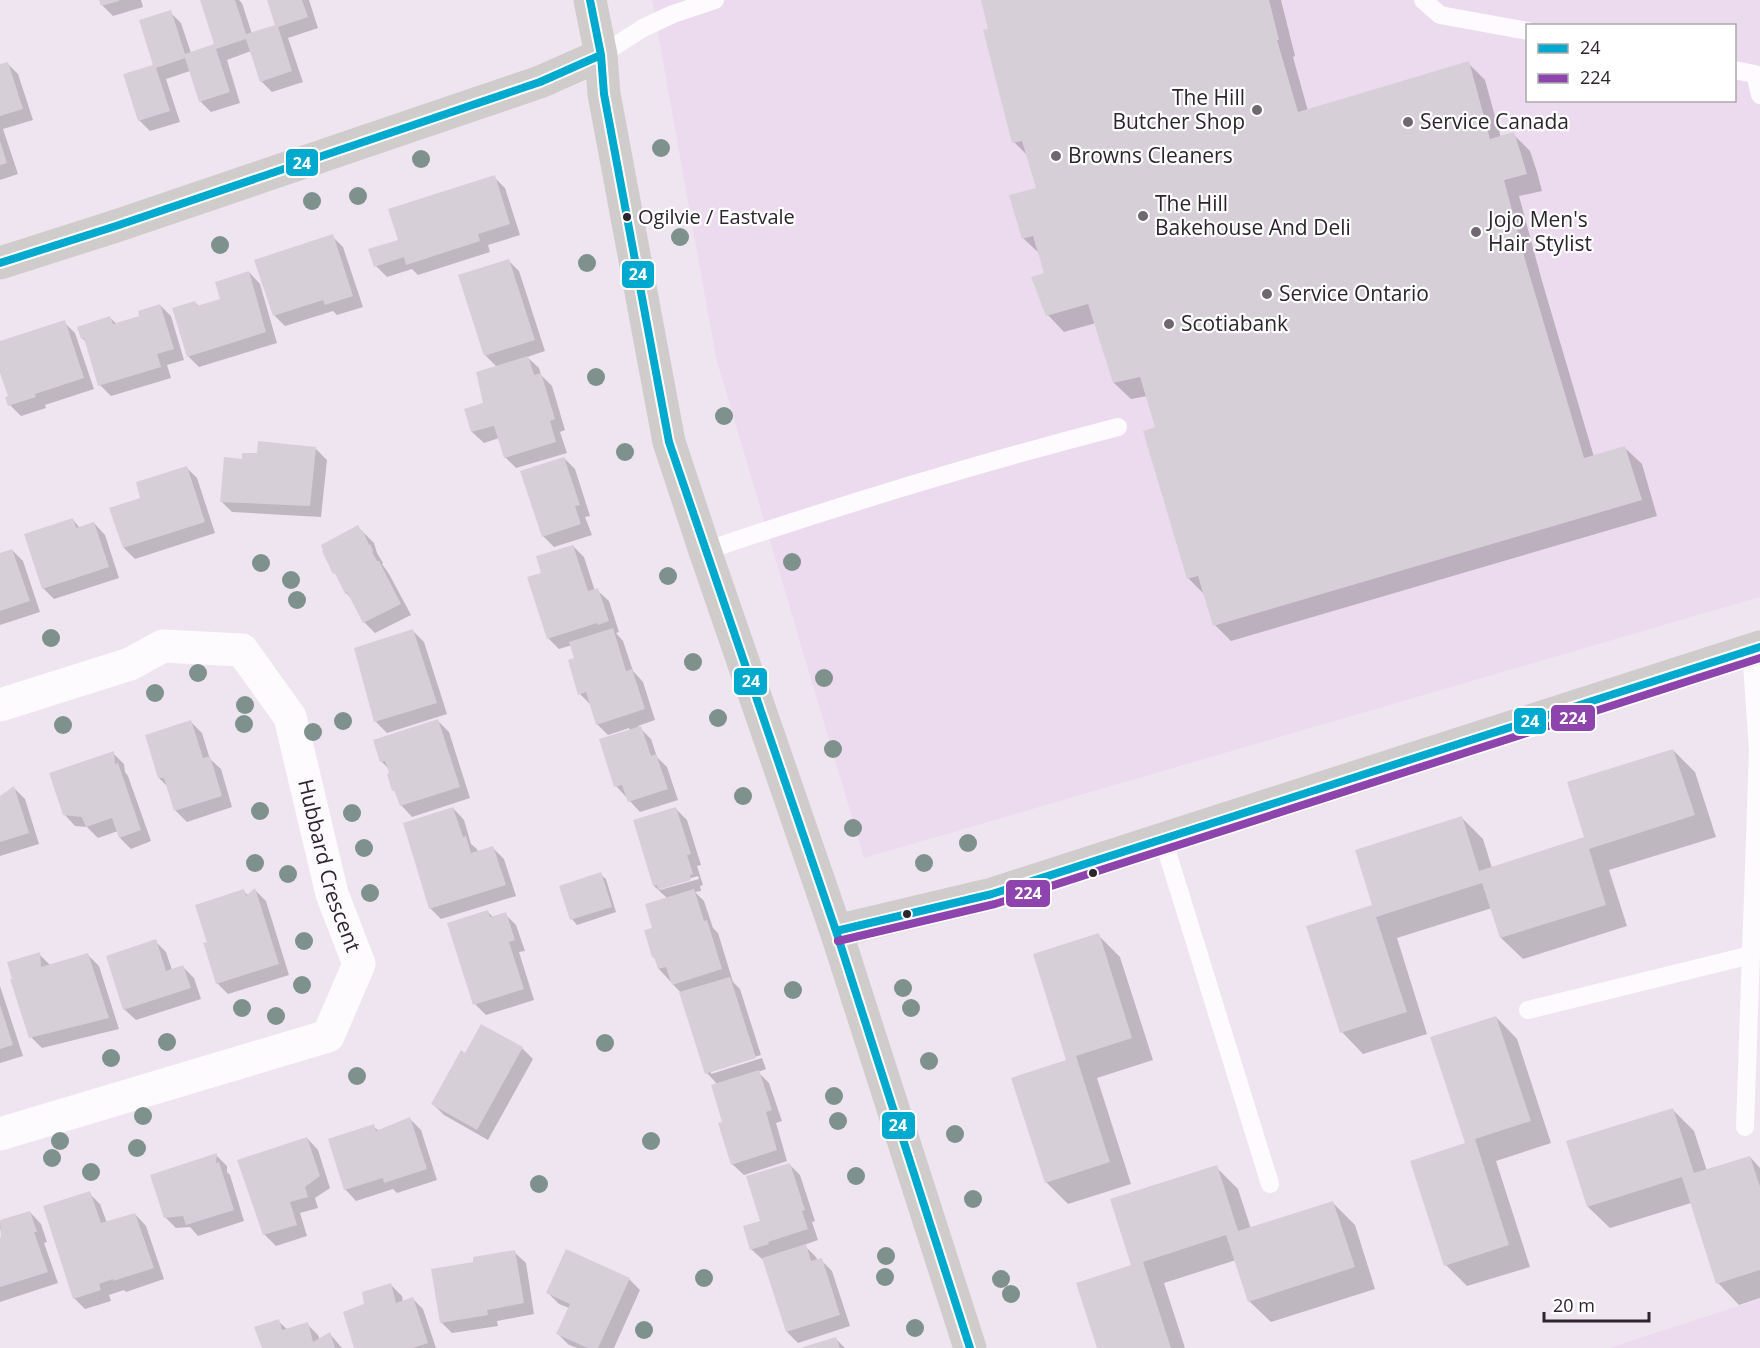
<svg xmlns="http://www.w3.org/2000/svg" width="1760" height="1348" font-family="'Open Sans',sans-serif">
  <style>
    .built { fill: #ecdbee; fill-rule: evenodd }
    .shadow { fill: #0003; fill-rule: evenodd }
    .building { fill: #d7cfd8 }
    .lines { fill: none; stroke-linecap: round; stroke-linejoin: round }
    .lane { stroke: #fdfbfd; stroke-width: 18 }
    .street { stroke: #fdfbfd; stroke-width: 33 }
    .secondary { stroke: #d0cccc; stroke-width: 33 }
    .bus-1-casing { stroke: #fff; stroke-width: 12 }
    .bus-2-casing { stroke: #fff; stroke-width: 12 }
    .bus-1 { stroke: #00a9ce; stroke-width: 8 }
    .bus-2 { stroke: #8e44ad; stroke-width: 8 }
    .tree { fill: #7e918c }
    .poi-dot { fill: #706871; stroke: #fff; stroke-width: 2 }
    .bus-dot { fill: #2c252d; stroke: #fff; stroke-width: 2 }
    .labels { text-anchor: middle; stroke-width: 4.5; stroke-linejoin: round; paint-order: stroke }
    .bus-label { font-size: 20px; fill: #2c252d; stroke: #fff; text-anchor: start }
    .poi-label { font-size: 21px; fill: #2c252d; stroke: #fff; text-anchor: start }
    .street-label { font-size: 21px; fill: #2c252d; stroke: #fff }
    .line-badge { stroke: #fff; stroke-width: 2 }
    .badge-label { font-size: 16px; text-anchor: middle; font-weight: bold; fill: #fff }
  </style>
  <rect width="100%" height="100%" fill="#efe5f0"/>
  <path class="built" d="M652,0H1760V597L864,858L716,358ZM1528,26H1734V100H1528Z
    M1760,1299V1348H1609Z"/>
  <path class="shadow" d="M101,0H141L143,7L113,16L102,5Z
    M205,0H239L242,3L252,34L277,26L269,0H309L318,28L288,38L303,82L272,92L261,81L251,51L227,60L240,103L211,112L200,101L190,71L166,79L180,122L150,131L139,120L170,12L181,23L191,53L216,45Z
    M982,0H1281L1295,56L1293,57L1308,111L1468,63L1485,80L1501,138L1513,134L1530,151L1537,172L1542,191L1519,196L1542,281L1594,457L1625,448L1642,464L1657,516L1231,641L1215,625L1205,595L1188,578L1157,428L1147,396L1131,399L1114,383L1096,323L1064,332L1048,315L1045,273L1040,254L1023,238L1038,189L1029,157L1014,142Z
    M7,63L18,74L33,120L3,129L18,174L0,180V66Z
    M494,177L505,188L520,235L488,245L490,252L418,275L412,269L387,277L376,266L400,241Z
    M332,236L343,247L363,307L337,315L333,311L285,326L274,315Z
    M508,260L519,271L545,351L527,357L539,368L541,375L552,386L565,430L560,432L567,453L516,468L505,457L499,438L484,443L472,432L466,410L485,404L497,367L486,356L460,276Z
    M249,272L260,284L277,343L199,367L188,356L195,302L199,307L222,300Z
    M160,305L171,316L184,360L167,365L171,378L111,396L100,385L86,342L82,338L110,318L117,324L141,317Z
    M64,322L75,333L94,389L45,405L46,408L21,416L10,405V398L0,369V343Z
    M316,449L327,460L321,517L232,512L221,501L244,461Z
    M564,458L575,469L590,516L585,517L592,535L554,547L543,536Z
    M186,467L197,478L215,533L135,559L124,548L142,499Z
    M73,520L80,528L94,523L105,535L119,578L54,599L43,588Z
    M358,527L374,543L377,553L383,563L382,564L389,574L411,615L375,633L364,622L352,599L346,593L335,573Z
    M573,546L584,557L595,591L597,590L609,601L619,632L616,633L623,641L633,671L643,682L655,720L638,726L651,739L657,757L667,767L678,800L640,812L616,786L630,731L629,728L608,735L597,724L591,705L580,694L576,659L572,645L559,649L548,638L543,574Z
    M12,550L23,561L40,612L0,625V554Z
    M413,631L424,642L447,714L387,733L376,722Z
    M438,721L449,732L470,798L412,817L401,805L397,793L393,790L389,769L382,762L375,741Z
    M191,722L202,733L210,759L221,769L232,807L187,822L176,811L168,787L159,778Z
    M1673,750L1695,772L1716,837L1609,870L1627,926L1523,959L1501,938L1492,908L1397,938L1427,1034L1363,1054L1342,1032L1374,906L1461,817L1483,839L1492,868L1586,838Z
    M113,753L124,764L125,772L128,776L151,841L131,849L120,838L118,831L98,838L87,827L75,826L64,814Z
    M14,788L25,799L39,844L0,856V798Z
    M453,808L464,820L471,844L477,849L478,853L493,848L504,859L516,896L441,919L430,908Z
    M676,809L687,820L701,865L697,866L703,885L700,886L701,891L695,892L704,901L713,928L718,933L733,982L740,989L761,1055L711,1070V1074L762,1058L766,1069L758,1072L769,1083L782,1121L776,1123L787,1161L744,1175L732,1164L718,1085L707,1073L681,993L659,969L657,960L653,957L654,929L667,898L654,886ZM698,876L699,879L660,890V887Z
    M600,874L606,879L616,912L577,925L572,919Z
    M255,890L266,901L289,975L228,994L217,983L209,945L243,891L248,895Z
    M488,912L494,918L505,914L516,925L525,951L519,952L534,1000L486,1015L475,1004Z
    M1098,935L1120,957L1153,1060L1097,1078L1131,1184L1068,1204L1046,1182L1068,1061Z
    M155,941L166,952L172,970L183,967L194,978L201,999L136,1020L124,1009Z
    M39,954L50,965L88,955L99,966L119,1029L42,1048L31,1037Z
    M0,986L23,1056L0,1063Z
    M1496,1017L1517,1039L1551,1143L1496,1161L1530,1267L1467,1286L1446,1265L1467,1144Z
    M522,1048L533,1059L488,1140L444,1115L433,1104Z
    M1672,1109L1694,1131L1707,1171L1750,1157L1760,1168V1298L1739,1305L1718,1283L1691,1203L1610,1228L1588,1207L1568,1142Z
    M410,1119L421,1130L437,1180L397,1193L393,1189L356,1201L345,1189L373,1126L379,1131Z
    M307,1138L318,1150L330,1188L315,1198L318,1208L300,1213L307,1236L276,1246L264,1234Z
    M216,1155L227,1166V1172L230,1175L244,1221L198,1236L190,1227L176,1228L165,1217Z
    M789,1164L800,1175L815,1221L812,1222L818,1240L804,1245L816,1257L818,1261L821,1260L832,1271L850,1326L798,1343L787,1332L764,1259L763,1260L751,1249L762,1222Z
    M1216,1167L1238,1189L1251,1229L1333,1203L1355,1225L1375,1289L1271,1322L1249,1301L1236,1260L1164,1283L1185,1348H1099L1133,1266Z
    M89,1193L100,1204L107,1223L135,1214L146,1226L164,1279L126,1292L124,1290L109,1295L111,1301L85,1309L74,1298Z
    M30,1212L41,1224L47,1242L44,1243L58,1283L0,1302V1239L3,1238L0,1228V1222Z
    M514,1252L526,1263L534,1314L497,1321L498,1326L452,1333L441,1322L475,1263Z
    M629,1279L640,1290L614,1348H577L569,1345L558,1334L569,1308L559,1304L548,1293Z
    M391,1285L402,1296L403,1302L412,1298L423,1309L436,1348H356L365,1306Z
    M278,1321L288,1330L307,1324L318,1335L320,1340L330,1334L342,1348H263Z
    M836,1339L845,1348H806Z"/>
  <path class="building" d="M99,0H119V1L101,6Z
    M200,0H235L246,34L275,25L267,0H302L308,17L278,27L292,71L260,82L246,39L216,49L230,92L199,102L185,58L156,68L170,111L138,121L123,74L153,65L139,20L171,10L185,54L214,44Z
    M981,0H1269L1279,40H1277L1298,112L1469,61L1490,139L1514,132L1521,154L1527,174L1504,180L1526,263L1584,458L1625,446L1642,500L1213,626L1198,576L1187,579L1143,431L1155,427L1140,377L1113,383L1088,304L1046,316L1031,277L1044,273L1033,236L1022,239L1009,195L1036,188L1022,141L1012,143L983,30L988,29Z
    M8,62L23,109L0,116V64Z
    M0,141L7,163L0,165Z
    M495,175L510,224L478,234L480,241L406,265L404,257L374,267L368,249L398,240L388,209Z
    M333,234L353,296L325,305L323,300L273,316L254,260Z
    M509,259L535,340L484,356L458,275Z
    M249,271L266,332L187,357L172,308L195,301L197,306L220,299L215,282Z
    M160,304L174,349L157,354L161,367L98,386L84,338L81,339L77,327L110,316L113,324L139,316L138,311Z
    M65,320L84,378L35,394L36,397L8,406L5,397L8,396L0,373V341Z
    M528,356L534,375L541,373L555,419L550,421L556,442L504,458L494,426L471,432L464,409L483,403L476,372Z
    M258,441L316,447L310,506L220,502L224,457L242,459V453H257Z
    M564,457L580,505L575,506L581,524L542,537L520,471Z
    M187,466L205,522L123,548L109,508L140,498L136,482Z
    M73,518L76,528L94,522L109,567L42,589L24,534Z
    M358,525L362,532L363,531L369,545L370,544L373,551L372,552L377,561H379L401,604L363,623L347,592L345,594L335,573L333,574L322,551L323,550L321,545Z
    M573,545L588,591L598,588L609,621L598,625L597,623L547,639L527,577L541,573L536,556Z
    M12,549L30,601L0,611V553Z
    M613,628L626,671L632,669L645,709L596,725L586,692L578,695L568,660L574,658L569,642Z
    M413,629L437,703L374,722L354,648Z
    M438,719L460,787L400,806L394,790L392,791L387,774L389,773L385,761L380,762L373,740Z
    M191,720L203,758L210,756L222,796L174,811L164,778H158L145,735Z
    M641,726L651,756L656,754L668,789L628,802L622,785L614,787L599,739Z
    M1673,749L1695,815L1589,849L1606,905L1500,938L1482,883L1376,917L1407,1012L1340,1033L1306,926L1372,905L1355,850L1462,816L1479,871L1584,837L1567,782Z
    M114,751L115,764L118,763L141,830L119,838L112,818L86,827L82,817L63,815L49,773Z
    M14,786L29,833L0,842V796Z
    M453,807L463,837L466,836L471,853L493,846L506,885L429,909L403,823Z
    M676,807L691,854L687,855L693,874L690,875L691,880L658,890L657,885L653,886L633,820Z
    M601,872L612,907L570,920L559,886Z
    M255,888L279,964L216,984L203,942L207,943L195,905L244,889L246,896Z
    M694,889L704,921L707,920L722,969L672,985L666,967L658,969L654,957H652L644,930L652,928L645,904Z
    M488,910L490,917L506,912L515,940L509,942L524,989L473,1005L447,923Z
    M1099,933L1132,1038L1076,1056L1110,1162L1045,1183L1011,1078L1066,1060L1033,954Z
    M156,939L166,971L183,965L191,988L123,1010L106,956Z
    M40,952L41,967L88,953L109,1018L29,1038L10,979H12L7,962Z
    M730,977L756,1058L705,1074L679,992Z
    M0,1005L13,1045L0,1049Z
    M1496,1016L1531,1121L1475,1139L1509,1245L1444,1266L1410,1161L1465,1143L1430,1037Z
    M481,1024L523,1047L477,1130L431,1104L461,1050L465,1053Z
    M759,1070L772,1110L766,1112L777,1150L731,1165L718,1123L722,1122L711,1085Z
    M1673,1108L1694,1173L1750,1156L1760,1187V1270L1716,1284L1682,1177L1587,1207L1566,1141Z
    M410,1117L427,1169L384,1183L383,1178L344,1190L328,1139L374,1124L376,1131Z
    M307,1137L320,1176L305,1187L308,1197L290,1202L297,1225L263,1235L237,1160Z
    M217,1153L216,1163L219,1162L234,1210L186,1225L183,1216L164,1218L150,1175Z
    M790,1163L805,1210L802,1211L808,1229L768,1242L769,1244L750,1250L743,1226L760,1221L746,1176Z
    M1217,1165L1238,1231L1333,1201L1355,1267L1248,1302L1226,1235L1143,1262L1171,1348H1097L1076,1283L1131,1265L1110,1199Z
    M90,1191L101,1223L135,1213L154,1268L113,1281V1279L99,1284L101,1290L73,1299L43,1206Z
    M30,1211L37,1232H34L48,1272L0,1287V1238L1,1237L0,1220Z
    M806,1244L811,1261L822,1258L840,1315L786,1332L762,1258Z
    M566,1249L630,1278L598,1348H588L556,1334L570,1304L546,1293Z
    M515,1250L524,1303L487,1310L488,1315L440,1323L431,1269L473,1262V1257Z
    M391,1283L396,1303L413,1297L428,1343L413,1348H354L343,1312L364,1304L362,1292Z
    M279,1319L282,1330L308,1322L313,1342L330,1332L335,1348H262L254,1327Z
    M836,1337L840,1348H803V1347Z"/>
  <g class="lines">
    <path class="lane" d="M1423,0L1440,15L1528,31
      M601,55L643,28L673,14L715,0
      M1734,70L1755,74L1760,95
      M705,551C841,505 979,463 1118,427
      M1163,839L1270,1184
      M1528,1010L1751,955
      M1745,1127L1758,750L1751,650"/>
    <path class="street" id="s1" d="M0,705L130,664L163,646L242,650L290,717L332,894L359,964L328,1036L0,1134"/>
    <path class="secondary" d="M590,0L601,55L604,94L669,442L705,551L836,931L970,1348
      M0,263L116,226L540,82L601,55
      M836,931L992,894L1760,647"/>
    <g class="bus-1-casing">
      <path id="bus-1" d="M590,0L601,55L604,94L669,442L836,931L970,1348
        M0,263L116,226L540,82L601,55
        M836,931L992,894L1760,647"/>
    </g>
    <g class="bus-2-casing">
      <path id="bus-2" d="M838,941L995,904L1760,658"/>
    </g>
    <use href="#bus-1" class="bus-1"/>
    <use href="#bus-2" class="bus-2"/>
  </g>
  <g class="tree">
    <circle cx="661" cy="148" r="9"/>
    <circle cx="421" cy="159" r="9"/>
    <circle cx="358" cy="196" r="9"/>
    <circle cx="312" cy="201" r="9"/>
    <circle cx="680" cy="237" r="9"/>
    <circle cx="220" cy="245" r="9"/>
    <circle cx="587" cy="263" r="9"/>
    <circle cx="596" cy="377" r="9"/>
    <circle cx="724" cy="416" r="9"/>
    <circle cx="625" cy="452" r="9"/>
    <circle cx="792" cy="562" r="9"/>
    <circle cx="261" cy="563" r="9"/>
    <circle cx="668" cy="576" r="9"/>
    <circle cx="291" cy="580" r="9"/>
    <circle cx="297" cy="600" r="9"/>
    <circle cx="51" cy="638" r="9"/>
    <circle cx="693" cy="662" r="9"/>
    <circle cx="198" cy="673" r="9"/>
    <circle cx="824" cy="678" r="9"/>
    <circle cx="155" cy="693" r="9"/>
    <circle cx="245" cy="705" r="9"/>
    <circle cx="718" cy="718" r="9"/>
    <circle cx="343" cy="721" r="9"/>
    <circle cx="244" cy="724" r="9"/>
    <circle cx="63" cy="725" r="9"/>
    <circle cx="313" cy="732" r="9"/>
    <circle cx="833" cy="749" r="9"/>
    <circle cx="743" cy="796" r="9"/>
    <circle cx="260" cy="811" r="9"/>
    <circle cx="352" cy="813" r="9"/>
    <circle cx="853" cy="828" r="9"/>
    <circle cx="968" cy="843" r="9"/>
    <circle cx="364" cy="848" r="9"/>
    <circle cx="255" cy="863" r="9"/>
    <circle cx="924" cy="863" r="9"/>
    <circle cx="288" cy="874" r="9"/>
    <circle cx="370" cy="893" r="9"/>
    <circle cx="304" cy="941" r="9"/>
    <circle cx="302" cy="985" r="9"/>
    <circle cx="903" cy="988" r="9"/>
    <circle cx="793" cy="990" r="9"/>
    <circle cx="242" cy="1008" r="9"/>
    <circle cx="911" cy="1008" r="9"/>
    <circle cx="276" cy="1016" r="9"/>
    <circle cx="167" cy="1042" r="9"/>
    <circle cx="605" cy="1043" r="9"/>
    <circle cx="111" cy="1058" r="9"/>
    <circle cx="929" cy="1061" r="9"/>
    <circle cx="357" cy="1076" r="9"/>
    <circle cx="834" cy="1096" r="9"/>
    <circle cx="143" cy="1116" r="9"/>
    <circle cx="838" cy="1121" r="9"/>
    <circle cx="955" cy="1134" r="9"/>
    <circle cx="60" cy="1141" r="9"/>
    <circle cx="651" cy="1141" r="9"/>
    <circle cx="137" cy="1148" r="9"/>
    <circle cx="52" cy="1158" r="9"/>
    <circle cx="91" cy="1172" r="9"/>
    <circle cx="856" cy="1176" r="9"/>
    <circle cx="539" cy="1184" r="9"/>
    <circle cx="973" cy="1199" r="9"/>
    <circle cx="886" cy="1256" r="9"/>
    <circle cx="885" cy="1277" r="9"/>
    <circle cx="704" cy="1278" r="9"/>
    <circle cx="1001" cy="1279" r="9"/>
    <circle cx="1011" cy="1294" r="9"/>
    <circle cx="915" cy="1328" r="9"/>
    <circle cx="644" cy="1330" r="9"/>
  </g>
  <g class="poi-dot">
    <circle cx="1257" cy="110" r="6"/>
    <circle cx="1408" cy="122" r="6"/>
    <circle cx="1056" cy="156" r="6"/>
    <circle cx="1143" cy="216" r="6"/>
    <circle cx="1476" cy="232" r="6"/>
    <circle cx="1267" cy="294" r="6"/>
    <circle cx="1169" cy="324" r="6"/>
  </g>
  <g class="bus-dot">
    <circle cx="627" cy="217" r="5"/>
    <circle cx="1093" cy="873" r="5"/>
    <circle cx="907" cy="914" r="5"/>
  </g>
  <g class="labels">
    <g class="bus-label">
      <text x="638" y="224">Ogilvie / Eastvale</text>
    </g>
    <g class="poi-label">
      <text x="1245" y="105" text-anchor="end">The Hill<tspan x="1245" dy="24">Butcher Shop</tspan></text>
      <text x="1420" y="129">Service Canada</text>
      <text x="1068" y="163">Browns Cleaners</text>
      <text x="1155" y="211">The Hill<tspan x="1155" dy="24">Bakehouse And Deli</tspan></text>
      <text x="1488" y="227">Jojo Men's<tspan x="1488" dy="24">Hair Stylist</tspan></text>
      <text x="1279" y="301">Service Ontario</text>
      <text x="1181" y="331">Scotiabank</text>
    </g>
    <g class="street-label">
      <text dy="7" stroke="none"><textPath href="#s1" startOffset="489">Hubbard Crescent</textPath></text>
    </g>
  </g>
  <g class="line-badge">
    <rect x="285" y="148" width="34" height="29" rx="6" fill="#00a9ce"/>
    <rect x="621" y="260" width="34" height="29" rx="6" fill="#00a9ce"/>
    <rect x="733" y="667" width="35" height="29" rx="6" fill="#00a9ce"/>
    <rect x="1550" y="704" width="46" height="28" rx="6" fill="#8e44ad"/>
    <rect x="1513" y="707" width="34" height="28" rx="6" fill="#00a9ce"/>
    <rect x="1005" y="879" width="46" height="29" rx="6" fill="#8e44ad"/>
    <rect x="881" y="1111" width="35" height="29" rx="6" fill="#00a9ce"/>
  </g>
  <g class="badge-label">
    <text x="302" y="169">24</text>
    <text x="638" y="280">24</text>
    <text x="751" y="687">24</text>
    <text x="1573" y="724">224</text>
    <text x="1530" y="727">24</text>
    <text x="1028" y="899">224</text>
    <text x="898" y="1131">24</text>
  </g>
  <rect x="1526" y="24" width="210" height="78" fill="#ffffff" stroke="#aba8ab" stroke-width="1.5"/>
  <rect x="1538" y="44" width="30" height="9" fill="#00a9ce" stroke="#aba8ab" stroke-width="1.5"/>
  <text x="1580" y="54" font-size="18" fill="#2c252d">24</text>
  <rect x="1538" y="74" width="30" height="9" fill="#8e44ad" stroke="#aba8ab" stroke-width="1.5"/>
  <text x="1580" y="84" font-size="18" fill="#2c252d">224</text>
  <path d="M1544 1312v9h105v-9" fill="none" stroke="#2c252d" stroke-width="3"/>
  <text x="1553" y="1312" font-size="18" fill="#2c252d" stroke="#ffffff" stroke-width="4.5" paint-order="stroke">20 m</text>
</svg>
